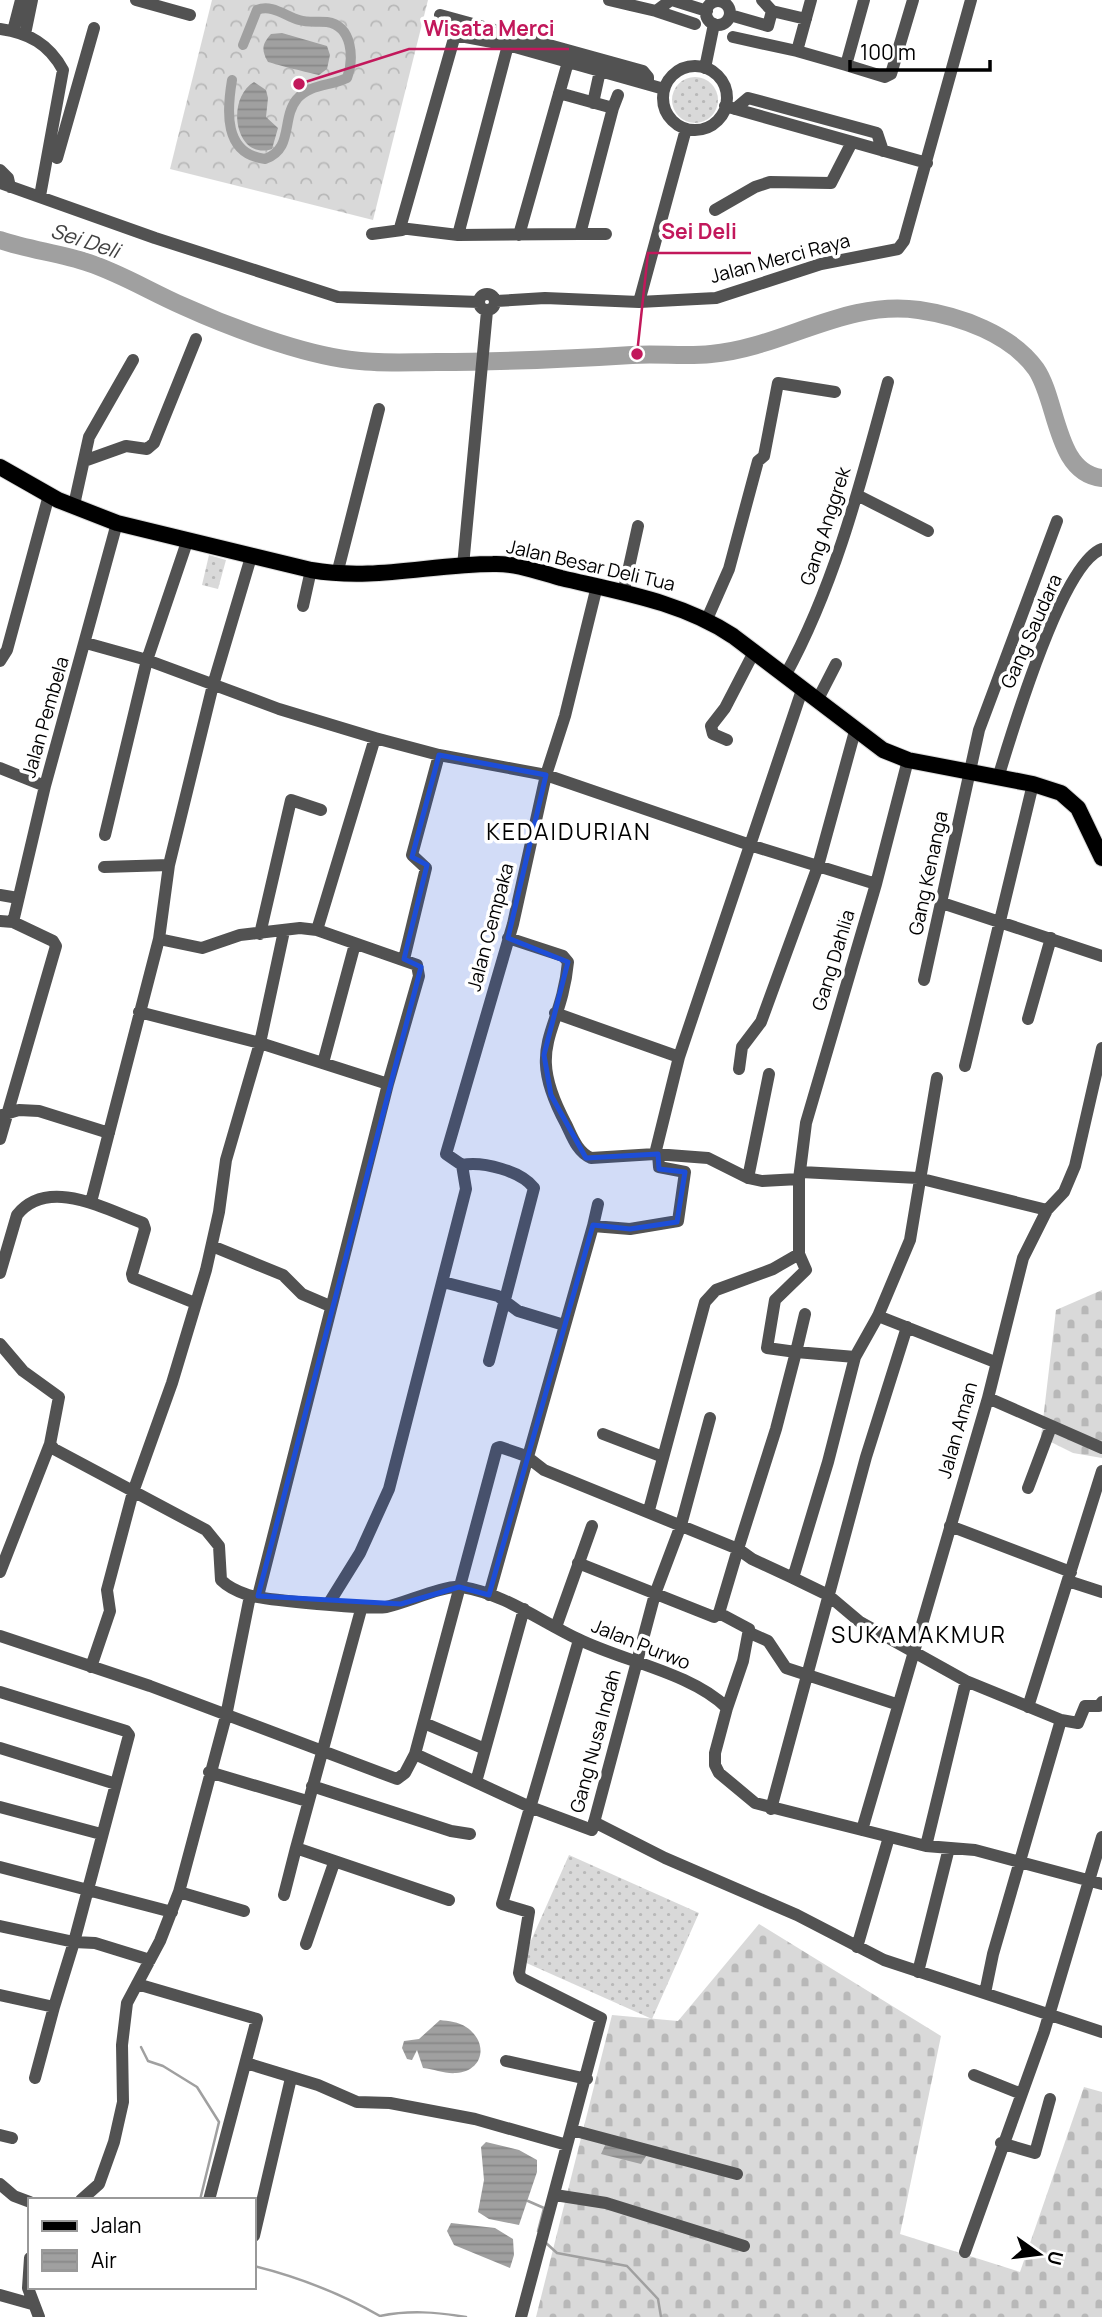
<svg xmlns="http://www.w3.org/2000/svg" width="1102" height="2317" font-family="Manrope,sans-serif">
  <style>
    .grass { fill: url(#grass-dots) }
    .forest { fill: url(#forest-crowns) }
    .cemetery { fill: url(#cemetery-stones) }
    .water { fill: url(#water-rules) }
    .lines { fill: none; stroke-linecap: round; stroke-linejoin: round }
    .stream { stroke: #a0a0a0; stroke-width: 2.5 }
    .canal { stroke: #a0a0a0; stroke-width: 10 }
    .river { stroke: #a0a0a0; stroke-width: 18 }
    .major-casing { stroke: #dbdbdb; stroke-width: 18 }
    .minor { stroke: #525252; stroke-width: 12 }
    .major { stroke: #000; stroke-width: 16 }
    .marked { fill: #1d4ed8; fill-opacity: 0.2; stroke: #1d4ed8; stroke-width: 5; stroke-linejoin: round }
    .labels { text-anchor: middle; stroke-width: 7; stroke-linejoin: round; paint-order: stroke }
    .street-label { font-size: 19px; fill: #000; stroke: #fff }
    .water-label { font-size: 21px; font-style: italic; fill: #414141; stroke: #fff }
    .quarter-label { font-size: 23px; letter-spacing: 2px; fill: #000; stroke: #fff }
    .leader { fill: none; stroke: #c2185b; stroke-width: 2.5 }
    .callout-dot { fill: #c2185b; stroke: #fff; stroke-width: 2.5 }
    .callout-label { font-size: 21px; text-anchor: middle; font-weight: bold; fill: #c2185b; stroke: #fff; stroke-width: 7; stroke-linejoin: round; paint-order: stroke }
  </style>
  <defs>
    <pattern id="grass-dots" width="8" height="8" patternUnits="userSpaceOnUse" patternTransform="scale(1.75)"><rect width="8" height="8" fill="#d9d9d9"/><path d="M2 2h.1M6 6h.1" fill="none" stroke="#b8b8b8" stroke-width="1.8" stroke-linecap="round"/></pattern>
    <pattern id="forest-crowns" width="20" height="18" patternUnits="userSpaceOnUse" patternTransform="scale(1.75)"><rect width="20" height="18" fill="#d9d9d9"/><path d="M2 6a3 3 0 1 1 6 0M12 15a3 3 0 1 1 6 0" fill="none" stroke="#b8b8b8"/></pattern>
    <pattern id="cemetery-stones" width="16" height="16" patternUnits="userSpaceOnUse" patternTransform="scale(1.75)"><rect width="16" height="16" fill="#d9d9d9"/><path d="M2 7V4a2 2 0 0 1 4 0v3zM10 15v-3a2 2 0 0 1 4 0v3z" fill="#b8b8b8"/></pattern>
    <pattern id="water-rules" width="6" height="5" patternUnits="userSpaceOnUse" patternTransform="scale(1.75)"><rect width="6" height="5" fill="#a0a0a0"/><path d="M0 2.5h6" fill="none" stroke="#888"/></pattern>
  </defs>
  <rect width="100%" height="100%" fill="#fff"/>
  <path class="grass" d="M672 100a23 23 0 1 1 46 0a23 23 0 1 1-46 0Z
    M209,555L226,560L218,589L202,585Z
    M569,1855L699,1913L652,2019L522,1961Z"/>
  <path class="forest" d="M212,0H428L373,220L170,169Z"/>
  <path class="cemetery" d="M1102,1290V1458L1073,1453L1041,1437L1056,1310Z
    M759,1924L941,2036L900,2234L1020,2272L1084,2087L1102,2092V2317H536L612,2015L678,2021Z"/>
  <path class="water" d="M282,33L327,46L330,55L327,69L319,75C309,73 278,65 268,62C261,50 262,44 271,34Z
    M254,82L266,90L268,98L266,117L278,128L272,149C235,161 225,99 254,82Z
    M440,2020C448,2021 459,2022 466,2027C489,2042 484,2071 456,2073C445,2074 434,2069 423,2068L417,2050L412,2060L407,2059L402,2048L404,2041L419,2039Z
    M607,2141L648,2153L641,2164L601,2154Z
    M486,2142L519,2150L537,2160V2172L519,2225L489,2219L478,2212L484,2180L481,2147Z
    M451,2223L495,2228L513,2239L514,2255L510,2268L454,2245L447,2231Z"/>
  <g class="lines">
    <path class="stream" d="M141,2047L148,2061L163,2066L197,2087L219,2122L200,2200
      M528,2201L544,2208L538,2231
      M546,2243L557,2253L627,2266L658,2299L661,2317
      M254,2266C298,2277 340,2293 380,2316C409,2310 436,2312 466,2317"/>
    <path class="canal" d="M232,80C227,110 223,154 265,159C294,149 281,118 297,99C309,84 331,86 347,78C354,59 353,26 327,22C318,21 309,23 299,20C285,16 272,4 257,10L243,45"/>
    <path class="river" d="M0,240C29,250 60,253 89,263C122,274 151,292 183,306C229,327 301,354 351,360C379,364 409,362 437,362C502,362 567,359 632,355C658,353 685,357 711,354C782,348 846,299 919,310C960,316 1011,334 1036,369C1058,401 1055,473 1102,478"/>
    <g class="major-casing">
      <path id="major" d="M0,467L58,500L117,523L311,570C373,581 432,564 493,564C516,563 539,572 561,578C620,592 682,602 733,636L883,750L908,760L1033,784L1061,793L1078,808L1102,858"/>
    </g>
    <path class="minor" d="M136,0L190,15
      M609,0L630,5
      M627,0L630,5L656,11L671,0
      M672,0L707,11
      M762,0L772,11
      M706 13a12 12 0 1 1 24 0a12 12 0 1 1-24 0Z
      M656,11L695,24
      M440,15L643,71L648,77V84
      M730,15L768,26L772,11L806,19
      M0,29C29,33 49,44 63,70L40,196
      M13,31L21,0
      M25,34L32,0
      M733,37L797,51L811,0
      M797,51L846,65L864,0
      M846,65L885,77L891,74L913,0
      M663 98a32 32 0 1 1 64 0a32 32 0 1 1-64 0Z
      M705,68L714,24
      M559,93L613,108L580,234L458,235L400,228L455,35L508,45L664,89
      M593,103L600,71
      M725,106L927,163
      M613,108L618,95
      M735,109L748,98L877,133L883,151
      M57,158L94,28
      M0,170L8,178L10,187
      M0,183L155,238L338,297L479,302
      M715,210L755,187L770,182L831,183L852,142
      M372,234L402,230
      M580,234H606
      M458,235L508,45
      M519,235L568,62
      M479 302a8 8 0 1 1 16 0a8 8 0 1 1-16 0Z
      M496,301L545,298L639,302L716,298L821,264L898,249L904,241L971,0
      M639,302L686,129
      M84,461L126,446L147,449L154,443L196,339
      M857,495L928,531
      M74,505L89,437L133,360
      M463,566L487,311
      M337,574L379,409
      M623,594L638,526
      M303,606L311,570
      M707,619L729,569L758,461L764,456L778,383L835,392
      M86,643L147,660L279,709L375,738L439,755L546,775L753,846L876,884
      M0,661L7,650L49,495
      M785,676C835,585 861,482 888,382
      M817,701L836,664
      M727,740L713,734L711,726L725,708L754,652
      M0,768L45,786
      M998,778C1011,735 1062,563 1102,549
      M105,835L147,660L187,542
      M104,867L169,865
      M0,895L18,898
      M942,903L1102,956
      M0,921L13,922L53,941L56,946L0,1139
      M13,922L45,786L117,523
      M317,930L375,738
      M260,934L291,800L321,810
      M508,938L563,956L568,962C561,1036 523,1044 566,1124C572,1136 577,1152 591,1158L655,1154L679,1057L802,690
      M159,939L202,948L240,935L300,928L317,930L417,965L419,976L388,1084
      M404,959L426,868L412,855L439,755
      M924,980L979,730L1057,521
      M139,1012L260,1043L388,1084L258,1596
      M555,1013L679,1057
      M1028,1019L1051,938
      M323,1063L355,944
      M965,1066L1033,784
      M739,1069L742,1047L761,1022L818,866L855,731
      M937,1078L910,1240L878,1316L855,1357L828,1462L793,1578L828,1595L860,1622L966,1681L1061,1720L993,1954L985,1993
      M2,1115L19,1110L39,1111L109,1133
      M655,1154L708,1158L748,1178L762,1181L799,1179
      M462,1165C483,1161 521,1171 534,1188L489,1361
      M801,1172L918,1178L1047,1210
      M748,1178L769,1074
      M91,1202L159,939L169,865L213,685L251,557
      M593,1226L598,1204
      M212,1246L283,1275L302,1294L330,1306
      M799,1254L806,1270L775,1300L767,1348L796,1352L805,1314
      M0,1273L17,1215C48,1176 107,1210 143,1223L145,1229L132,1274L133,1278L195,1303
      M443,1282L498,1296L518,1311L564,1325
      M878,1316L995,1362
      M0,1344L23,1371L59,1397L50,1444L0,1572
      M988,1398L1102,1448
      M603,1434L663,1457
      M50,1444L54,1449L206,1530L219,1546L221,1580C228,1587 239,1592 248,1595C264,1600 371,1610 386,1607C406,1603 443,1585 462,1587C505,1594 540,1621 578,1639C622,1661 692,1673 727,1708L715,1753V1765L719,1773L755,1803L926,1846L975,1850L1102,1884
      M1028,1488L1051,1427
      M649,1510L705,1302L716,1290L773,1269L799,1254V1179L806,1123L876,884L908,760
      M950,1526L1071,1572
      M578,1563L714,1617L719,1613L749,1629L743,1661L727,1708
      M793,1578L752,1559L738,1549L776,1429L796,1352L855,1357
      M1068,1581L1102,1592
      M489,1595L593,1226L630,1229L678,1221L685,1172L659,1167L658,1154
      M329,1603L360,1553L389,1489L466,1189L462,1165L446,1154L513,924L546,775L565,716L597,586
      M556,1627L592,1526
      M750,1633L768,1641L786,1668L896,1704
      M0,1636L150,1686L397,1779L405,1773L415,1754L497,1448L500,1447L526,1456L544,1470L738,1549L719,1613
      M91,1667L110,1611L107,1590L133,1492L172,1383L206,1270L219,1212L226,1160L260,1043L284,931
      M0,1692L126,1731L129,1735L74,1942L0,1926
      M1028,1707L1102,1471
      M1061,1720L1078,1723L1085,1706H1099L1102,1702
      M424,1723L485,1749
      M0,1748L116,1784
      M415,1754L530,1807L592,1830L655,1594L681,1525L710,1418
      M209,1772L307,1801
      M476,1782L524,1609
      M312,1786L451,1831L470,1834
      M0,1807L101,1834
      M771,1809L866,1457L907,1327
      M594,1822L665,1858L797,1915L884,1960L1102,2032
      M862,1830L988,1398L1023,1258L1047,1210L1064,1192L1075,1166L1102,1048
      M926,1846L966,1681
      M296,1848L362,1606
      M0,1867L172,1912
      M179,1892L244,1911
      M284,1895L296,1848L449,1900
      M306,1944L334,1863
      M857,1947L889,1837
      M918,1972L949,1848
      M137,1984L257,2019L209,2200
      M0,1995L54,2007L74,1942L95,1943L150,1960
      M506,2061L587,2079
      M246,2063L318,2085L357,2102L390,2103L475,2119L567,2145
      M974,2075L1019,2093
      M35,2078L54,2007
      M572,2130L737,2174
      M0,2135L12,2138
      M1001,2143L1035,2153L1050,2099
      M0,2184L14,2196L30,2202
      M555,2195L606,2203L744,2246
      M81,2200L99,2184L114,2142L123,2102L122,2045L127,2003L160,1941L179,1892L226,1716L250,1596
      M254,2236L291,2078
      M965,2252L1044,2032L1102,1837
      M30,2258L28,2288L39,2317
      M0,2295L32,2304
      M521,2317L601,2018L521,1978L519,1973L529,1912L502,1904L579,1640"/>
    <use href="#major" class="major"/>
  </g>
  <path class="marked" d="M439,755L546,775L508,938L568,962L544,1055L551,1095L586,1158L658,1154L659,1169L685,1172L677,1222L630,1229L593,1225L489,1595L459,1587L401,1604L258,1596L421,967L404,959L427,865L412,857Z"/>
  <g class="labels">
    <g class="street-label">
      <text transform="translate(780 258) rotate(-15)" y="7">Jalan Merci Raya</text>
      <text transform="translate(825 526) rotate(-72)" y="7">Gang Anggrek</text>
      <text transform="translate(591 565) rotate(13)" y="7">Jalan Besar Deli Tua</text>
      <text transform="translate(1031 631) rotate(-66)" y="7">Gang Saudara</text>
      <text transform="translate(45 717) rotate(-74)" y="7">Jalan Pembela</text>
      <text transform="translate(928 873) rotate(-78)" y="7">Gang Kenanga</text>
      <text transform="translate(490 927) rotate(-75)" y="7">Jalan Cempaka</text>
      <text transform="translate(833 960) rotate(-73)" y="7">Gang Dahlia</text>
      <text transform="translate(957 1430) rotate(-74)" y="7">Jalan Aman</text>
      <text transform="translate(641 1644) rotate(22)" y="7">Jalan Purwo</text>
      <text transform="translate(595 1741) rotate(-75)" y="7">Gang Nusa Indah</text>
    </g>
    <g class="water-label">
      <text transform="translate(85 241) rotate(18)" y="7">Sei Deli</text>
    </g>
    <g class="quarter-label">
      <text x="569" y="840">KEDAIDURIAN</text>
      <text x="919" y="1643">SUKAMAKMUR</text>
    </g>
  </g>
  <path class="leader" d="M299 84L409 49H569M637 354L648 253H751"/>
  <g class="callout-dot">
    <circle cx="299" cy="84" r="7"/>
    <circle cx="637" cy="354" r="7"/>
  </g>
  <g class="callout-label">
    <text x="489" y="36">Wisata Merci</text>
    <text x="699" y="239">Sei Deli</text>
  </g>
  <rect x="28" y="2198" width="228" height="91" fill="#ffffff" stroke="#999999" stroke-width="2"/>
  <rect x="42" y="2221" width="35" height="10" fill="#000000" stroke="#999999" stroke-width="2"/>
  <text x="91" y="2233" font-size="21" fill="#000000">Jalan</text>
  <rect x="42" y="2250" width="35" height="21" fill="url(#water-rules)" stroke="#999999" stroke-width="2"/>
  <text x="91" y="2268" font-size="21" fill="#000000">Air</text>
  <g transform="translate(1039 2254) rotate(104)" stroke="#ffffff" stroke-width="5" paint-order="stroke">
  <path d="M0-5L12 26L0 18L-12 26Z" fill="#000000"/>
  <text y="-10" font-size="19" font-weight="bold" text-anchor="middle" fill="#000000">U</text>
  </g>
  <path d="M850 60v10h140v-10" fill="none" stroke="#000000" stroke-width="3.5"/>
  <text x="860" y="60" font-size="21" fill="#000000" stroke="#ffffff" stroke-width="5" paint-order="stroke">100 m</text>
</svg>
